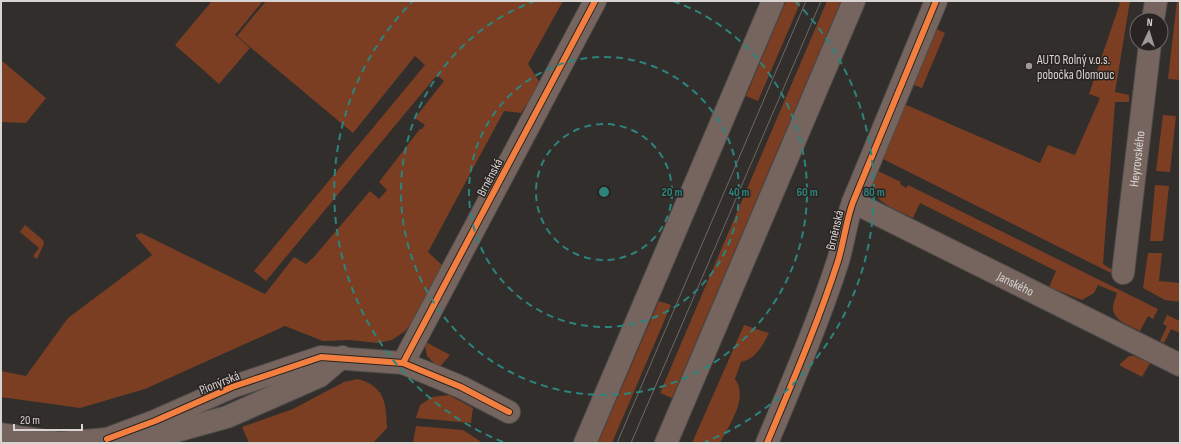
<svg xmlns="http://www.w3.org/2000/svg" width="1181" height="444" font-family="'Sofia Sans Condensed',sans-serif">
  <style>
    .green { fill: #7b3e22 }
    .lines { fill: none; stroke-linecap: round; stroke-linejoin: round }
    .minor-casing { stroke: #4e4c4b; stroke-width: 24 }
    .major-casing { stroke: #4e4c4b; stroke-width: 24 }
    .minor { stroke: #76655e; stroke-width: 22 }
    .major { stroke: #76655f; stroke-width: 22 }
    .tram { stroke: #716763; stroke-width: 1 }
    .cycleway-casing { stroke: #292321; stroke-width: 8 }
    .cycleway { stroke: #f27e40; stroke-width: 6 }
    .ring { fill: none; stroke: #2d847d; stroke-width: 2; stroke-dasharray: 7 5 }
    .poi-dot { fill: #9e9a98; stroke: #292321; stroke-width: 1.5 }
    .labels { text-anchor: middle; stroke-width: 3; stroke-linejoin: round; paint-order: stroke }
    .poi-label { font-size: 13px; fill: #d8d4d2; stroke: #292321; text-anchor: start }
    .street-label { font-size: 13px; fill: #d8d4d2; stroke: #292321 }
    .centre { fill: #2d847d; stroke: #292321; stroke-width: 2 }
    .ring-label { font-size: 12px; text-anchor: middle; font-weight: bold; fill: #2d847d; stroke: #292321; stroke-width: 3; stroke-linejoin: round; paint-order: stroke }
  </style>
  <rect width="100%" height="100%" fill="#312e2c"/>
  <path class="green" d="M212,1H263L235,35L250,48L219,84L175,45Z
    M266,1H563L528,64L540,83L521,113L504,111L428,252L442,265L411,324L405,331L392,340L378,343L350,340L323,341L285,326L145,389L80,408L1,397V371L26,376L68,318L152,255L135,235L141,233L265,294L294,257L306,264L313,258L370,191L379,199L387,190L379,182L420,129H422L425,125L415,118L444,81L437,75L266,281L254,271L425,65L415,56L353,133L237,36Z
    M786,1H801L758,101L746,96Z
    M827,1H841L672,398L660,393Z
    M1113,1H1130L1115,92L1129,95V102H1115L1103,264L1119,274L1117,276L881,158L904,104L1040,163L1048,145L1075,155L1100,98L1089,94L1120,3Z
    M1177,1H1180V80L1168,79Z
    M935,28L945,33L922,88L914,85L912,81Z
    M1,60L46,98L26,123L1,122Z
    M1163,115L1176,116L1170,172L1156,171Z
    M876,170L901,182L900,184L906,188L908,185L1158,309L1153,319L1148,316L1140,331C1131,326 1113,321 1113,308C1113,303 1116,297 1117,293L1098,285L1094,293L1082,300L1049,287L1056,271L920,203L913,218C891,207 863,200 876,170Z
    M1155,185L1169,186L1163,241H1150Z
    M25,225L43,240L44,244L37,259L33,256L39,248L20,232Z
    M1148,253H1162L1159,281L1180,283V302L1165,300L1143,288Z
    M659,301L671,305L612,443H598Z
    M1167,315L1180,321V333L1171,329L1164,343L1160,341L1167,326L1163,324Z
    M744,325L769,333C763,345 756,359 741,362L735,379C749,398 729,425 720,443H692Z
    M424,341L450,355L439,368L427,356Z
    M1129,356H1134L1150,363L1142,377L1119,365Z
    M358,379C385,387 386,402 387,428L373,443H249L242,427L293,409L344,382Z
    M449,395L473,408L471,423L416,418L420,405L432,397Z
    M416,426L463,430L483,443H413Z"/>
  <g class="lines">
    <g class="minor-casing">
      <g id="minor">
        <path d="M1153,20L1156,1"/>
        <path id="s1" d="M853,202L1180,365"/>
        <path id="s2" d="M1123,273L1150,44"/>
        <path d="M403,363L595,1"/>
        <path d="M1,434L60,443L107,439L140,441L227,417L320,376L342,357"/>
        <path d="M107,439L155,421L232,387L321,357L403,363L461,387L509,412"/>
        <path d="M767,443C792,383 818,323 838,261C844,241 846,221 853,202L936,1"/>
      </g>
    </g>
    <g class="major-casing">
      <path id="major" d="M585,443L773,1
        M666,443L854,1"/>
    </g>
    <use href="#minor" class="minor"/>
    <use href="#major" class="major"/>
    <path class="tram" d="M617,443L806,1
      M631,443L821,1"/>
    <g class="cycleway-casing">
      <path id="cycleway" d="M403,363L595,1
        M107,439L155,421L232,387L321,357L403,363L461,387L509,412
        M767,443C792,383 818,323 838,261C844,241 846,221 853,202L936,1"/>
    </g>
    <use href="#cycleway" class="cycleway"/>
  </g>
  <g class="ring">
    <circle cx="604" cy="192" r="68"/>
    <circle cx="604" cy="192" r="135"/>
    <path d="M673 1A203 203 0 1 1 535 1"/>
    <path d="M503 442A270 270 0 0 1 413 1M795 1A270 270 0 0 1 705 442"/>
  </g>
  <circle class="poi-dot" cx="1029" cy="66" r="4"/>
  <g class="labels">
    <g class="poi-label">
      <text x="1037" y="64">AUTO Rolný v.o.s.<tspan x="1037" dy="15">pobočka Olomouc</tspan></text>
    </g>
    <g class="street-label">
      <text dy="5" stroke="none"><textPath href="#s2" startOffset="115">Heyrovského</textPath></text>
      <text transform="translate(489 177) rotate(-62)" y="5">Brněnská</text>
      <text transform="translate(834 230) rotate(-77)" y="5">Brněnská</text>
      <text dy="5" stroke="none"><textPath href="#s1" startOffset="182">Janského</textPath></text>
      <text transform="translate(219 382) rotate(-22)" y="5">Pionýrská</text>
    </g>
  </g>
  <circle cx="604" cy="192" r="6" class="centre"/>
  <g class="ring-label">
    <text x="672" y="196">20 m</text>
    <text x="739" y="196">40 m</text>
    <text x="807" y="196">60 m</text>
    <text x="874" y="196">80 m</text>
  </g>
  <rect width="1181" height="444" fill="none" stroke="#d8d4d2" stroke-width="4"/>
  <g transform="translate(1149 32) rotate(4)"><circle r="19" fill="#292321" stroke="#6f6a68"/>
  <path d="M0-3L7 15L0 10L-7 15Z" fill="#9e9a98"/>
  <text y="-6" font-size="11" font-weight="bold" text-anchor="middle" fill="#d8d4d2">N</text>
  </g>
  <path d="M14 424v6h68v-6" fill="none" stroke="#d8d4d2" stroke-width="2"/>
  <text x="20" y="424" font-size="12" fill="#d8d4d2" stroke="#292321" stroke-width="3" paint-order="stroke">20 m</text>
</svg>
